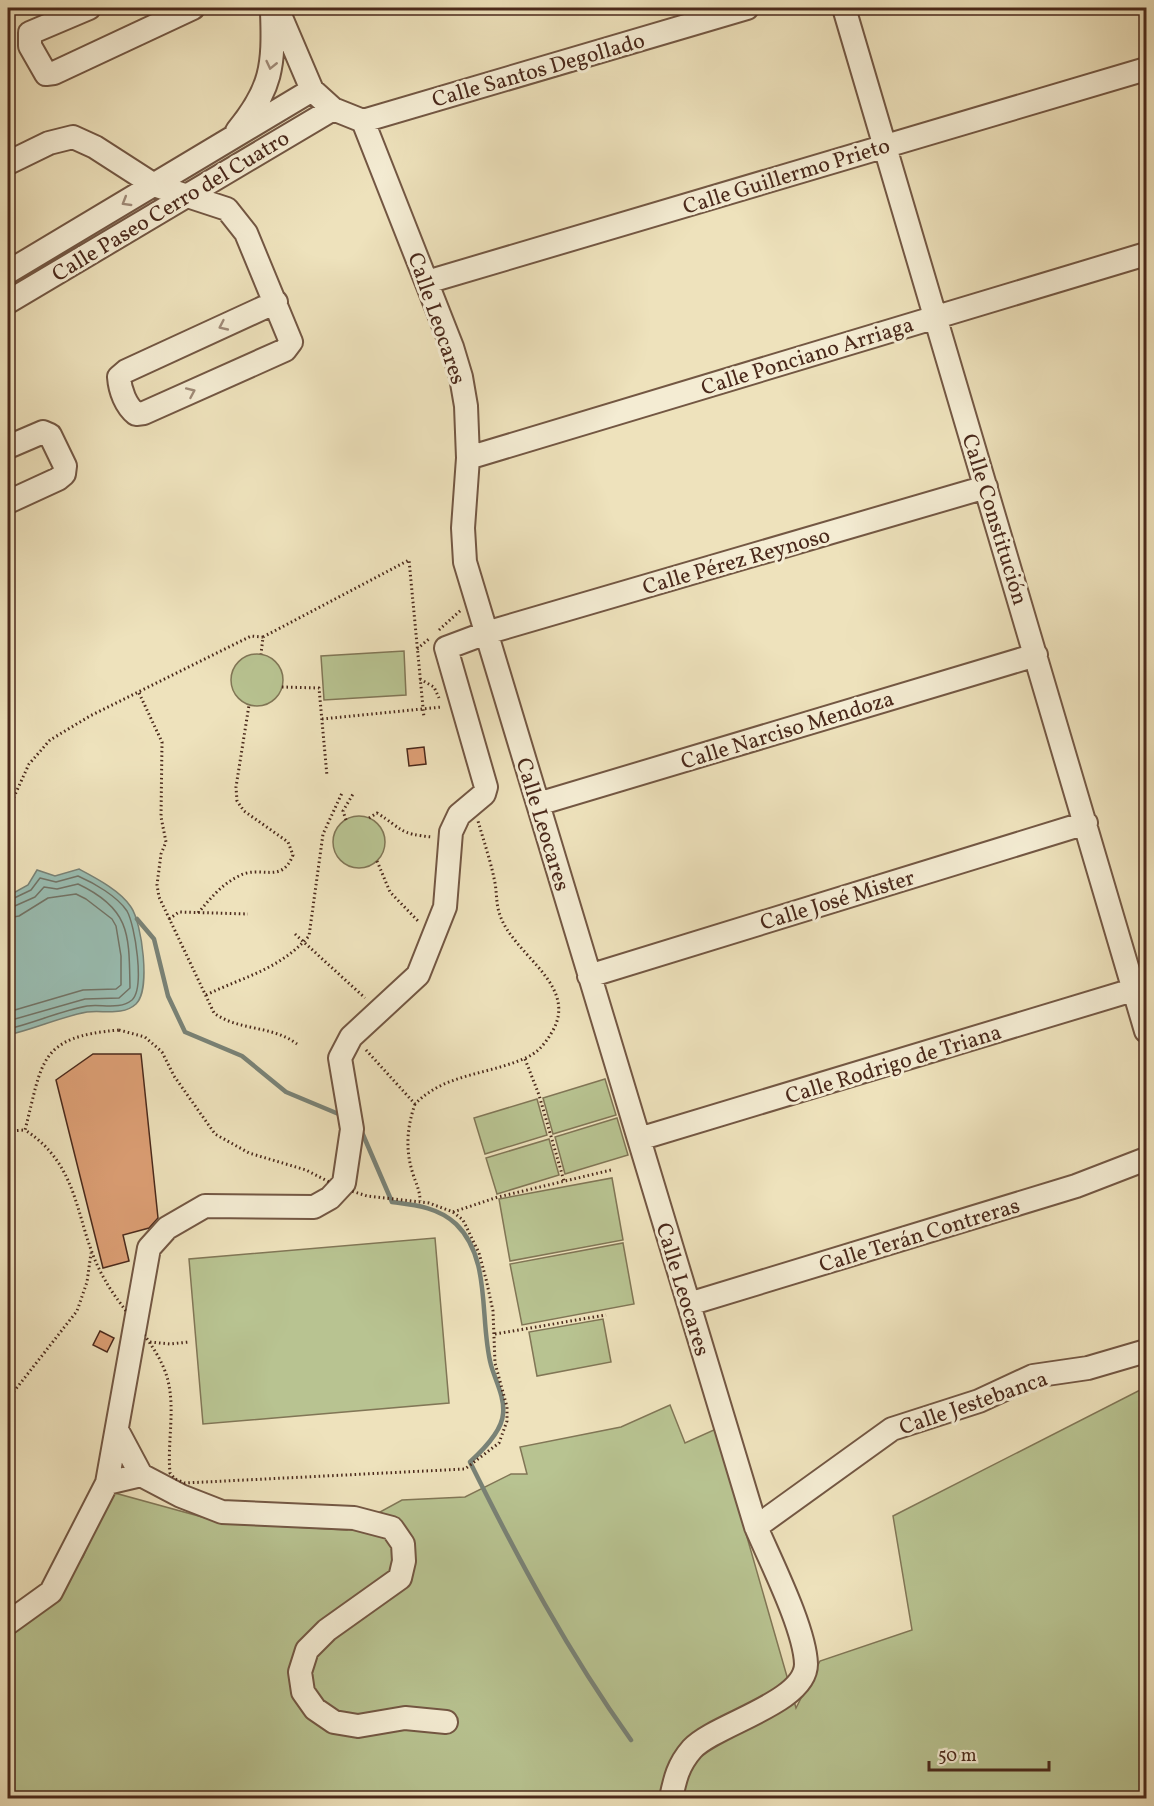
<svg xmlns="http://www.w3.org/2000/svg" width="1154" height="1806" font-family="Vollkorn,serif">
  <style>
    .green { fill: #b8c391; stroke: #817656; stroke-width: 1.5 }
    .water { fill: #99bdb2; stroke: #798276; stroke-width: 1.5 }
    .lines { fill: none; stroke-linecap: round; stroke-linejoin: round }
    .shore { stroke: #727366; stroke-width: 1.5 }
    .stream { stroke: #798276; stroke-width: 4.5 }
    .building { fill: #dd9f75; stroke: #4a291b; stroke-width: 1.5 }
    .minor-casing { stroke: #735743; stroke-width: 26 }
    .path { stroke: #4a291b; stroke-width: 3; stroke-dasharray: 1.5 3; stroke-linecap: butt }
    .minor { stroke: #f4ecd3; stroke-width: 22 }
    .oneway { stroke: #9f8a77 }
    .labels { text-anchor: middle; stroke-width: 6; stroke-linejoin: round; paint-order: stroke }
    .street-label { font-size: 22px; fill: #4a291b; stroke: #f4ecd3 }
  </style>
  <rect width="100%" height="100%" fill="#eee2bc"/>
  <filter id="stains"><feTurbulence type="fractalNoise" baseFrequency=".00333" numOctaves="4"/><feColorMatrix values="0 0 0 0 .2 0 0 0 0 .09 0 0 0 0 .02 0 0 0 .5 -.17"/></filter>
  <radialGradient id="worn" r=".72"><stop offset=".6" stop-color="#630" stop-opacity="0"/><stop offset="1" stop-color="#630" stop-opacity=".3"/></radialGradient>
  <path class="green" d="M404,651L406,695L324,700L321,656Z
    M231 680a26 26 0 1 1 52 0a26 26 0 1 1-52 0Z
    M333 842a26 26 0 1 1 52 0a26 26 0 1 1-52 0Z
    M605,1079L616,1115L553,1134L543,1098Z
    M537,1099L547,1135L485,1154L474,1118Z
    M617,1118L628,1155L565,1174L555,1137Z
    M549,1139L559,1175L497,1194L486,1158Z
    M612,1178L623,1240L510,1261L499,1199Z
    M435,1238L449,1403L203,1424L189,1259Z
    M623,1243L634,1304L522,1325L510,1264Z
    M603,1319L611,1362L537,1376L529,1332Z
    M1146,1387V1798H8V1634L62,1587L83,1557L111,1492L224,1523L347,1530L402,1500L465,1497L511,1474H527L520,1447L621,1427L670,1405L685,1443L716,1429L796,1708L820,1661L912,1630L893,1516Z"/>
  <path class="water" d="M79,869C96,878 121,891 131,907C142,923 151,990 136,1004C123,1016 103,1010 87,1012C60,1017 35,1029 8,1035V896L28,885L37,870L55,876Z"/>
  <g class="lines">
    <path class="shore" d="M8,901L31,890L40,878L56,882L78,876C94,883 117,896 127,911C135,925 145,988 132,1000C120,1010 102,1004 87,1006C60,1011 34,1023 8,1029
      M8,909L35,897L44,887L57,889L78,884C131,909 129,935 130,988L119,998L85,999L8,1021
      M8,918L19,916L48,898L76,894L86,899L112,919L116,926L121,956V985L116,989L83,990L8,1012"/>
    <path class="stream" d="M137,919L154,939L168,996L185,1032L242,1056L286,1092L341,1115
      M361,1130L392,1202C415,1205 438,1207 456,1224C492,1259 479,1320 491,1365C495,1380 505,1397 503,1414C502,1431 482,1451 470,1462C518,1559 568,1652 631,1740"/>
  </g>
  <path class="building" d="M424,747L426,764L409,766L407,749Z
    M93,1054H141L158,1218L149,1228L123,1235L129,1261L103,1268L56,1080Z
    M100,1331L114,1338L107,1352L93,1345Z"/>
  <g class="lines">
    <g class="minor-casing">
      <path id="minor" d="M89,8L30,33V46L46,74L54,73L193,8
        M277,8L312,90L333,109L363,121L452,347L461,377L466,406L468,458L463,528L465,562L756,1527C771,1562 805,1629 806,1664C806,1703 715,1724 692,1749C678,1765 675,1779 671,1798
        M844,8L1146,1031
        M363,121L747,8
        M237,131C272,89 274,65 272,12
        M8,163L49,143L73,137L95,147L154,185L227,209L246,233L291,342L285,350L144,413L136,414C126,406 120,391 119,377L126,371L276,302
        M8,272L312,90
        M427,282L1146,69
        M8,302L333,109
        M8,447L43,432L50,435L65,466L64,474L58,479L8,502
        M468,458L1146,254
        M538,804L1036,655
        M589,976L1086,823
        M639,1139L1146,986
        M689,1304L1076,1186L1146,1159
        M141,1475L181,1496L222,1512L354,1518L392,1528L403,1544L404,1561L400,1578L327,1630L307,1650L300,1672L303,1692L315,1709L334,1722L358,1726L405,1718L446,1722
        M107,1483L141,1475L117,1430
        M756,1527L892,1429L979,1401L1033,1376L1088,1368L1146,1351
        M8,1623L51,1592L107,1483L149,1248L167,1228L205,1206L314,1207L330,1198L344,1183L352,1129L340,1058L351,1037L418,975L445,907L451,832L459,815L484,794L486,787L446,648L486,633L986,487"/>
    </g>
    <path class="path" d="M439,630L461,610
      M263,637L409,560L424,718
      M417,649L430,638
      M420,679L434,687L439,698
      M282,687L319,688L327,776
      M139,693L162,742L161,817L166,842L161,854L157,885L159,897L214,1013C238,1031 272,1025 297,1044
      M322,719L442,707
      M8,810L29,764L50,740L90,716L251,636L263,637L261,654
      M369,818L377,813C403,829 398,834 432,837
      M346,820L343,811L353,794
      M377,861L390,892L419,922
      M198,913C210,899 221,885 237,877C260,863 281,886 293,855L288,842L244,811L237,801L236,787L249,705
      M169,919L179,912L248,914
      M295,934L365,998
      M206,995C245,976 279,970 309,936L323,834L342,793
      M119,1030L145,1037L162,1052L174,1076L215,1134L249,1153L306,1170L339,1187L367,1196L429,1203L453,1212L463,1220L479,1253L486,1279L493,1311L495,1363L507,1407V1421L499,1443L465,1469L185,1483L175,1479L170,1473C167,1441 176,1408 167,1377C157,1343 122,1311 105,1280C74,1228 84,1168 25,1130C43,1061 38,1037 119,1030Z
      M366,1050L415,1104C444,1074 486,1075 523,1059C537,1054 545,1044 552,1032C580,985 513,955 500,915C496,905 497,894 495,883C491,862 484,842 478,821
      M525,1059L539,1095L564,1181
      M415,1104C407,1127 405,1150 413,1174C416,1184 420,1190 420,1201
      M8,1131L25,1130
      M453,1212L498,1197L611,1170
      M495,1334L606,1315
      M150,1342L170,1344L189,1342
      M8,1399L77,1311L87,1282L91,1253"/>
    <use href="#minor" class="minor"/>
  </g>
  <defs><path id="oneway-chevron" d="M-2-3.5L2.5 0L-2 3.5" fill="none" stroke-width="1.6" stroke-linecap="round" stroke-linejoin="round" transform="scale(1.5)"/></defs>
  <g class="oneway">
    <use href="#oneway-chevron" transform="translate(271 65) rotate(103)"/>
    <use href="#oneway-chevron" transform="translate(126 202) rotate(149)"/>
    <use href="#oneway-chevron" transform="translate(223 326) rotate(155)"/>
    <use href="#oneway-chevron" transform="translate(191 392) rotate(-24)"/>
  </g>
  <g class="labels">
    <g class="street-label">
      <text transform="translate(538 69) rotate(-16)" y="8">Calle Santos Degollado</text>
      <text transform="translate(786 175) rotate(-17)" y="8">Calle Guillermo Prieto</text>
      <text transform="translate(170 205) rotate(-31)" y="8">Calle Paseo Cerro del Cuatro</text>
      <text transform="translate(438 318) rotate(71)" y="8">Calle Leocares</text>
      <text transform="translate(807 355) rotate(-17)" y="8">Calle Ponciano Arriaga</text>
      <text transform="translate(996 519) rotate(73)" y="8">Calle Constitución</text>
      <text transform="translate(736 560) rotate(-16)" y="8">Calle Pérez Reynoso</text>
      <text transform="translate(787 729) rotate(-17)" y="8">Calle Narciso Mendoza</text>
      <text transform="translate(544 824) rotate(73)" y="8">Calle Leocares</text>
      <text transform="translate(837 899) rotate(-17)" y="8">Calle José Mister</text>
      <text transform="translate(893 1063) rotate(-17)" y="8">Calle Rodrigo de Triana</text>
      <text transform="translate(919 1234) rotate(-17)" y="8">Calle Terán Contreras</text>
      <text transform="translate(684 1289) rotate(73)" y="8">Calle Leocares</text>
      <text transform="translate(973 1402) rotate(-19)" y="8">Calle Jestebanca</text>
    </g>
  </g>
  <rect width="1154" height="1806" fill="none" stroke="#eee2bc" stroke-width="30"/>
  <rect x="9" y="9" width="1136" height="1788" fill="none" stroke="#4a291b" stroke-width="3"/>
  <rect x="15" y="15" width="1124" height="1776" fill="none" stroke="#4a291b" stroke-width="1.5"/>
  <path d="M929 1761v9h120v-9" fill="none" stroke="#4a291b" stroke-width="3"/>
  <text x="938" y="1761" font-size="18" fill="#4a291b" stroke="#f4ecd3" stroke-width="4.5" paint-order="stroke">50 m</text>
  <rect width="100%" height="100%" filter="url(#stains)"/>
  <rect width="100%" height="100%" fill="url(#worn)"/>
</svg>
